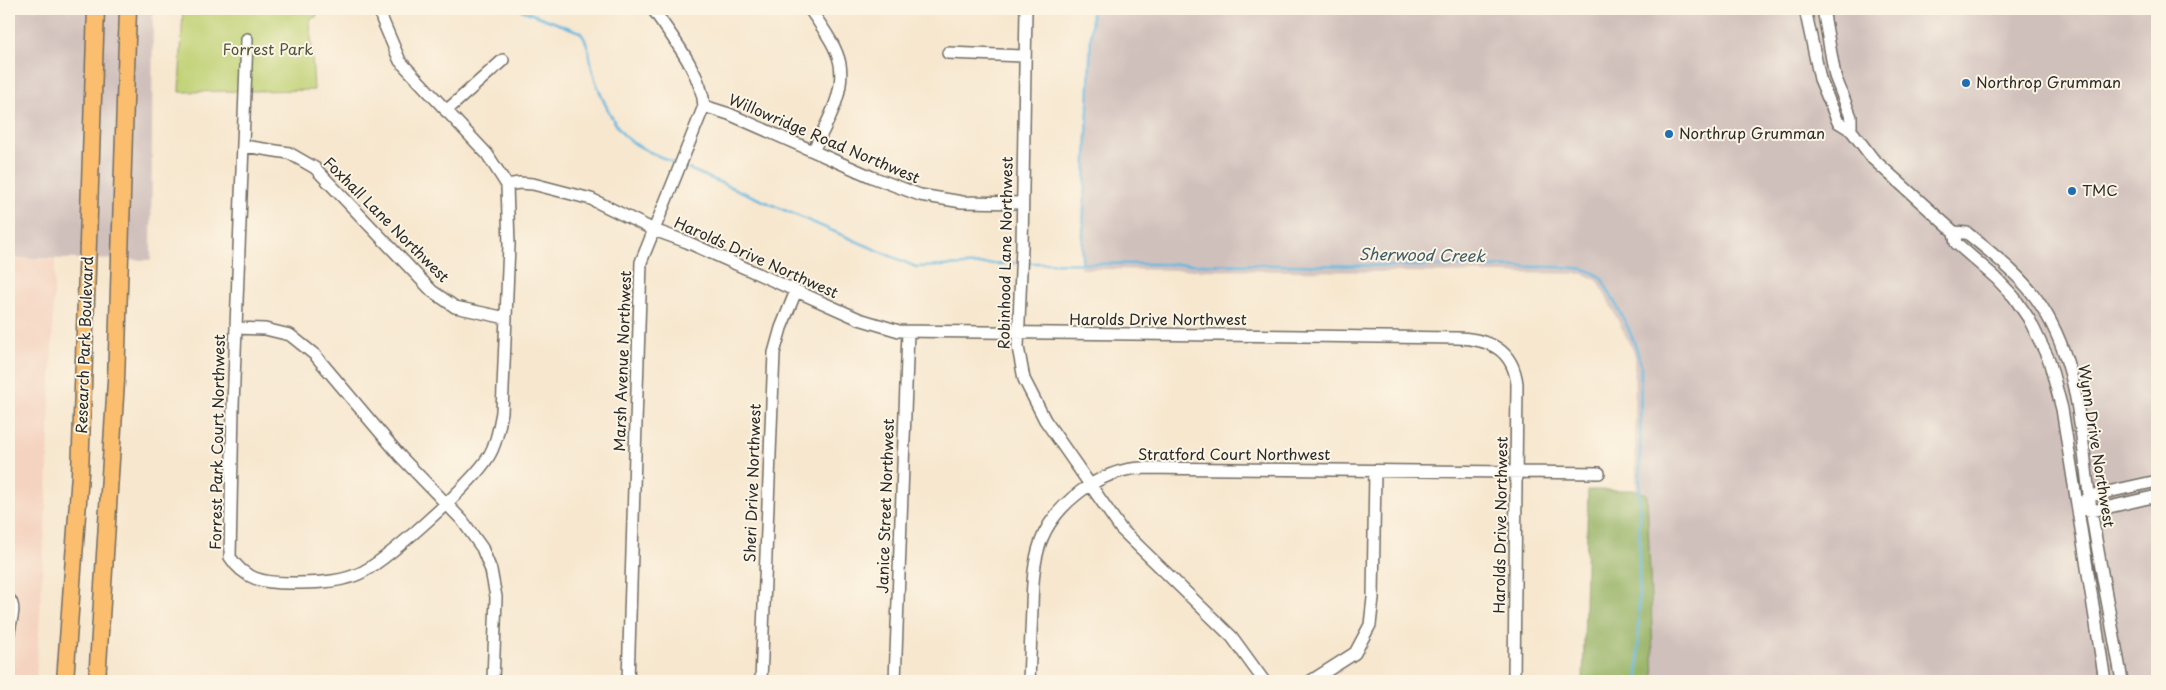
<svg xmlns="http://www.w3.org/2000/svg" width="2166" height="690" font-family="'Playpen Sans',sans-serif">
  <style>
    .built { fill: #f4d3c0 }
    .industrial { fill: #d0c0bc }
    .green { fill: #bfd174; stroke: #757e50 }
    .forest { fill: #97b366; stroke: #616f48 }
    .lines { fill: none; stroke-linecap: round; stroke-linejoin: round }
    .stream { stroke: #65b7e0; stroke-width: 2.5 }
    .minor-casing { stroke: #726d64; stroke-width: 14 }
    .highway-casing { stroke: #726d64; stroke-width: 19 }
    .minor { stroke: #fff; stroke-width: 11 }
    .highway { stroke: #fbbd6e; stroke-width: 16 }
    .poi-dot { fill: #1f6fb2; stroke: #fcf5e5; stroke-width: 2 }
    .labels { text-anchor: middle; stroke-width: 4; stroke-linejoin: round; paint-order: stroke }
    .park-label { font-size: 15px; fill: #50543d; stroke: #fcf5e5 }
    .poi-label { font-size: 15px; fill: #2b2b2b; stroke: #fcf5e5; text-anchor: start }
    .street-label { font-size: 15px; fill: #2b2b2b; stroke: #fcf5e5 }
    .water-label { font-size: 16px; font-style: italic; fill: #3f5c6a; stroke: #fcf5e5 }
  </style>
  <rect width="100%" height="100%" fill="#fcf5e5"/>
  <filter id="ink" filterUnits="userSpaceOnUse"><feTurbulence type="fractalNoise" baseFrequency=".02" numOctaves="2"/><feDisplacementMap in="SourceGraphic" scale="10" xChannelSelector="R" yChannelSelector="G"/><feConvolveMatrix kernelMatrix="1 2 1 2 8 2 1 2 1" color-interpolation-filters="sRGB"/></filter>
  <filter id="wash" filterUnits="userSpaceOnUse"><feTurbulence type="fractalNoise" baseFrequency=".0096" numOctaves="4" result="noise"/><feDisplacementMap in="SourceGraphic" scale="20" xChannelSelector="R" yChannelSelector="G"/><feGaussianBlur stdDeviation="1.12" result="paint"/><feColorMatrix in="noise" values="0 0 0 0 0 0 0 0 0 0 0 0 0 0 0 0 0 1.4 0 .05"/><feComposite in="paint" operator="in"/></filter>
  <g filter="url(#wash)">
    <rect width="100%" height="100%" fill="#f7e7cf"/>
    <path class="built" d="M9,258L55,260L47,493L36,681H9Z"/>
    <path class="industrial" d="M9,9H153L151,260L9,258Z
      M1091,9H2157V681H1654L1647,494L1636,490L1634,353L1598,281L1583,274L1080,269Z"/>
    <path class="green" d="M183,9H319L316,17L310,19L314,90L179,92Z"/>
    <path class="forest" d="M1588,490H1636L1647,494L1654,681H1583Z"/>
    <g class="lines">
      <path class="stream" d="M519,9L580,32C590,44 589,57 593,72C597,88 612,122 623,134C636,148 658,155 674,163
        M689,169L916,267L1014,263
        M1028,263L1555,267C1573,268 1589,266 1602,279C1617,307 1635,335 1641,366L1638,681
        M1082,263L1092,9"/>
    </g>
  </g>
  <g filter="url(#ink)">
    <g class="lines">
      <g class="minor-casing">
        <path id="minor" d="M810,9C820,25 836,44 840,64C845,95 826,124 813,151
          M1026,9L1022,246L1018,347L1024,379L1045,420L1121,529L1232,637L1264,681
          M1805,9L1820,79L1838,122L1851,130L1873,159L1954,232L1967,233C1994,255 2024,278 2042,307C2081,367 2081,441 2091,509C2100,567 2112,624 2122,681
          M1823,9L1835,76L1851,117V130
          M247,39L233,406L230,557C244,579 263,583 289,583C311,583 335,583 356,575C383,565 471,484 487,459C496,446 499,428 502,412L509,245L507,185L487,154L400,61L382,19
          M948,53L1023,56
          M704,106L729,114L872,177L920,195L962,202L1022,203
          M446,111L503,60
          M244,146L289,153L315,168L432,291L455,307L506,318
          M507,185L519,183L533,184L591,199L654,230L687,242L859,319L899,331L1457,338C1489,339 1513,349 1517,384L1514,681
          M1954,232L1956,243L1996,278L2014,297L2029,319L2049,360L2062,409L2105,681
          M236,328L265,329L290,335L315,355L401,457L462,520L482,548L491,570L496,597L493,681
          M2086,500L2090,496L2157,481
          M2084,509L2092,511L2157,496
          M9,599C17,608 10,621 9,632
          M628,681L641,262L704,106C702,73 671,36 653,9
          M761,681L774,353L781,328L796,291
          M895,681L908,332
          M1029,681C1030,657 1031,633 1032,608C1033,557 1037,524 1081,491C1099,478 1119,469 1141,468L1599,473
          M1311,681L1355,653L1370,625L1373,598L1375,471"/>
      </g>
      <g class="highway-casing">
        <path id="highway" d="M65,681L80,474L96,9
          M97,681L116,381L128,9"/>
      </g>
      <use href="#minor" class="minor"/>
      <use href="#highway" class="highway"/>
    </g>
  </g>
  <g class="poi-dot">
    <circle cx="1966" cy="83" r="5"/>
    <circle cx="1669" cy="134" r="5"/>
    <circle cx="2072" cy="191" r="5"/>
  </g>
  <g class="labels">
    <g class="park-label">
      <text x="268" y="55">Forrest Park</text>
    </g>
    <g class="poi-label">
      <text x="1976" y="88">Northrop Grumman</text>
      <text x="1679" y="139">Northrup Grumman</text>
      <text x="2082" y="196">TMC</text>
    </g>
    <g class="street-label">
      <text transform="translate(824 139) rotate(23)" y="5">Willowridge Road Northwest</text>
      <text transform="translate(386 220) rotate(45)" y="5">Foxhall Lane Northwest</text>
      <text transform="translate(1006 253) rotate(-89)" y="5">Robinhood Lane Northwest</text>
      <text transform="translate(756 258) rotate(24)" y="5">Harolds Drive Northwest</text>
      <text x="1158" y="325">Harolds Drive Northwest</text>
      <text transform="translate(85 345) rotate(-88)" y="5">Research Park Boulevard</text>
      <text transform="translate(623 361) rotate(-88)" y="5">Marsh Avenue Northwest</text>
      <text transform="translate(218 442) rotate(-89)" y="5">Forrest Park Court Northwest</text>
      <text transform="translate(2096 446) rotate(81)" y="5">Wynn Drive Northwest</text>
      <text x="1234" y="460">Stratford Court Northwest</text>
      <text transform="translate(753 483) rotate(-88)" y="5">Sheri Drive Northwest</text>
      <text transform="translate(886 506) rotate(-88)" y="5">Janice Street Northwest</text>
      <text transform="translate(1501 525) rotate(-89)" y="5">Harolds Drive Northwest</text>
    </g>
    <g class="water-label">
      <text transform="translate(1422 255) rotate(1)" y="6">Sherwood Creek</text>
    </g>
  </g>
  <rect width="2166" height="690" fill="none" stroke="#fcf5e5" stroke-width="30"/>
</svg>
